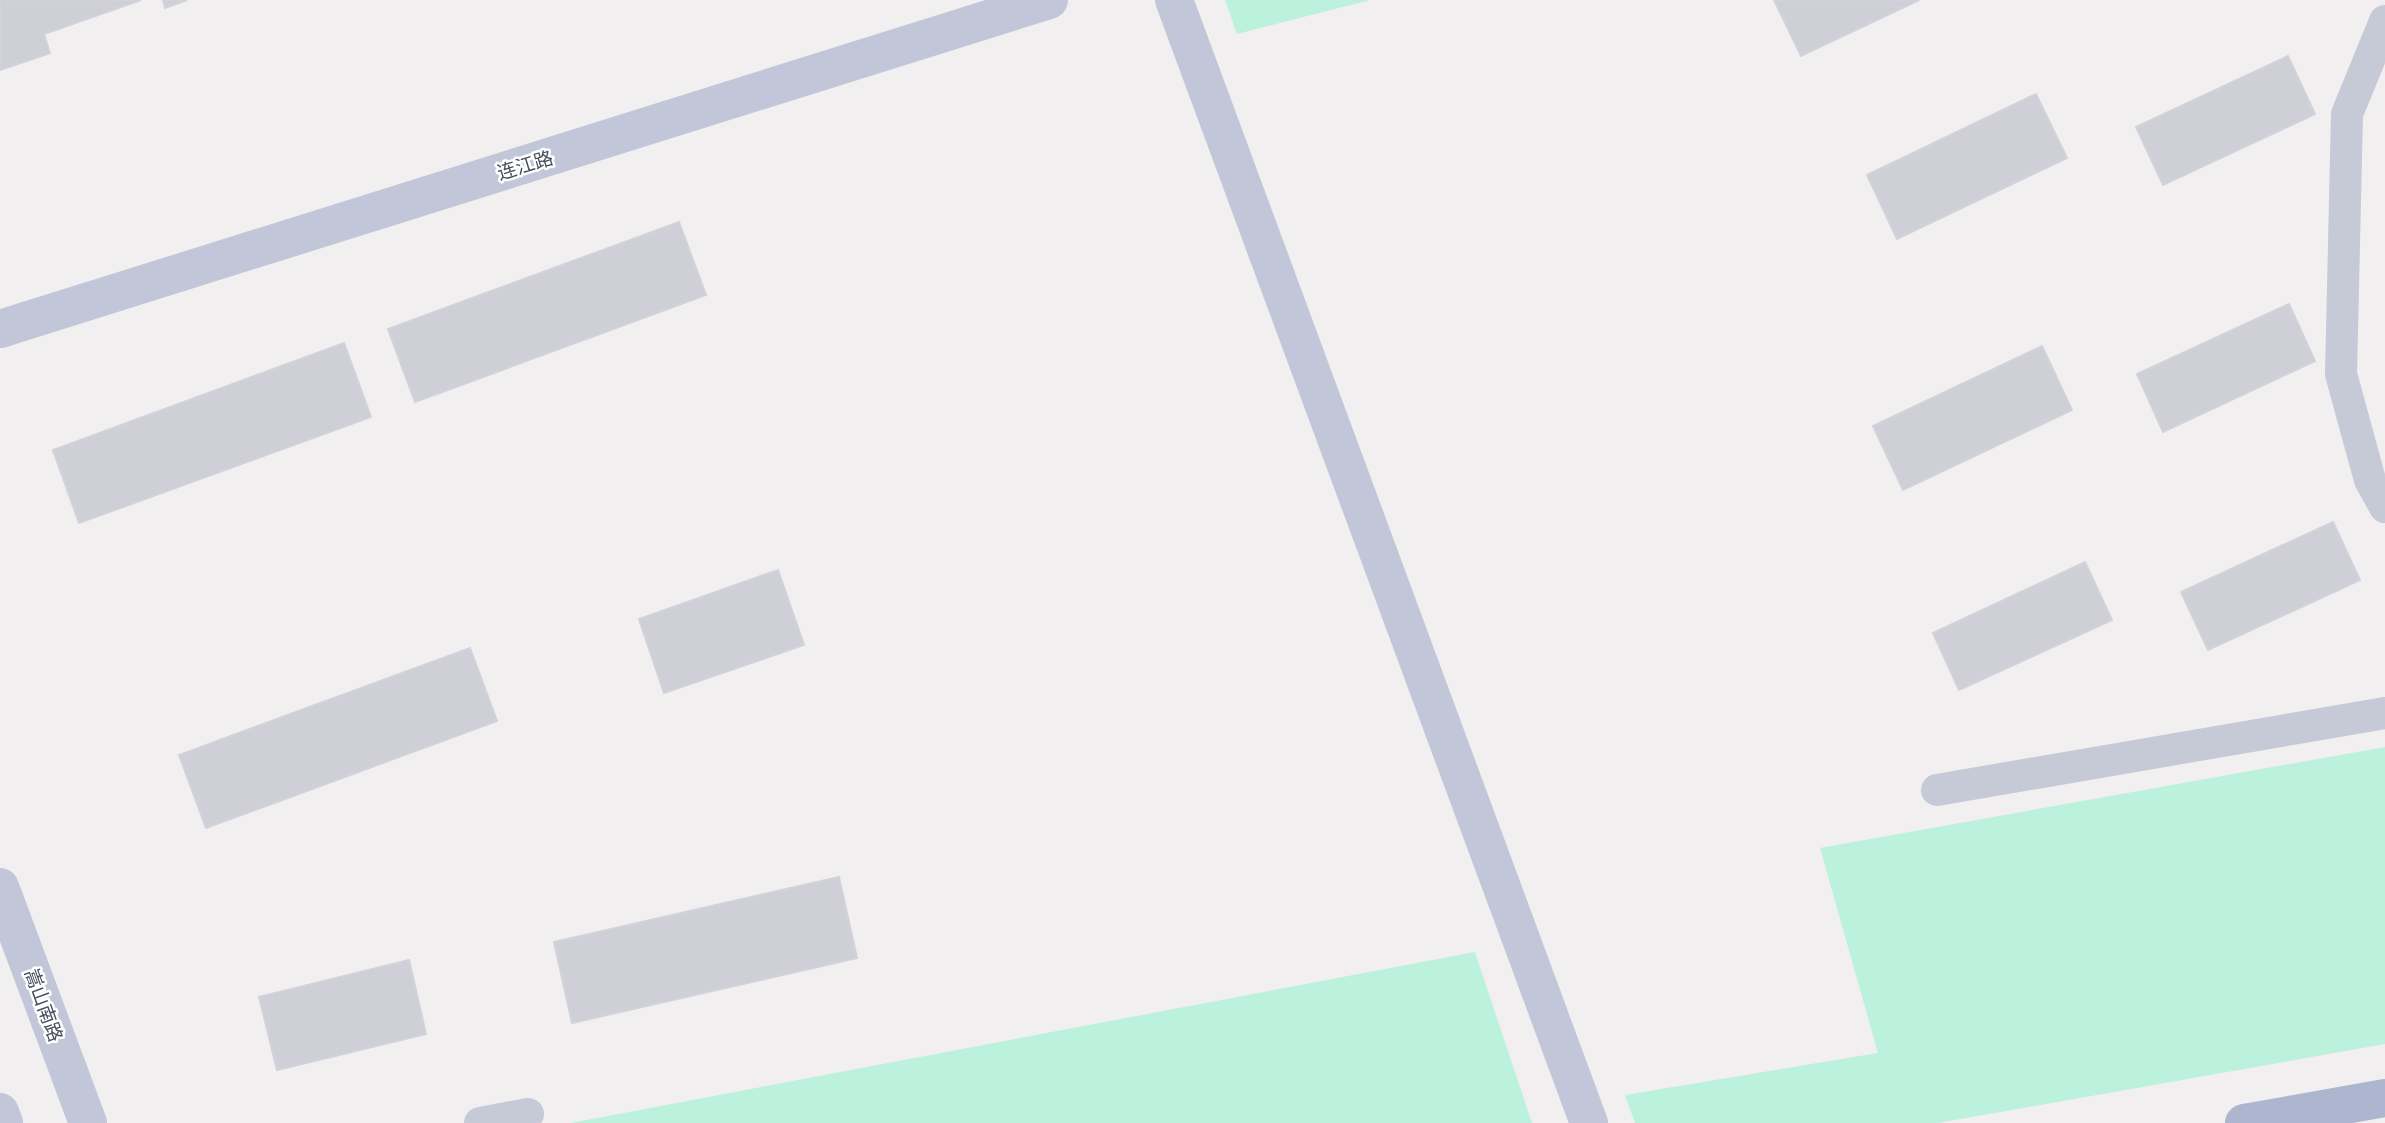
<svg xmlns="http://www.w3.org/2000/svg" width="2385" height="1123" font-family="'DejaVu Sans','Noto Sans SC',sans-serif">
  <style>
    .green { fill: #bbf1dd }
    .building { fill: #cecfd7; stroke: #d2d3da; stroke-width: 2 }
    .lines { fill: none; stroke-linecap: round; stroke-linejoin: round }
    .street { stroke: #c5cad6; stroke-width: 32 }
    .secondary { stroke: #c1c6d8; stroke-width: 38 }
    .primary { stroke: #adb6cf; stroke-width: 38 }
    .labels { text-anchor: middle; stroke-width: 5; stroke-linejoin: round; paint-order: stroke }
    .street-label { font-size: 19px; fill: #464d5d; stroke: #fff }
  </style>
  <rect width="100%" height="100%" fill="#f1efef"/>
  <path class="green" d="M1225,0H1370L1237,34Z
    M2385,747V1044L1938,1123H1635L1625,1095L1878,1053L1820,848Z
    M1475,952L1532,1123H571Z"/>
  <path class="building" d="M0,0H141L44,34L50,53L0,70Z
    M163,0H187L165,8Z
    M1774,0H1919L1801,56Z
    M2288,56L2315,114L2163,185L2136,127Z
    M2036,94L2067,158L1897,239L1867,175Z
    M679,222L706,295L415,402L388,329Z
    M2289,304L2315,361L2163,432L2137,374Z
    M344,343L371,417L79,523L53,450Z
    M2042,346L2072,410L1903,490L1873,426Z
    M2333,522L2360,580L2208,650L2181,592Z
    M2085,562L2112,620L1959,690L1933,633Z
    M778,570L804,645L664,693L639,619Z
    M470,648L497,721L206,828L179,755Z
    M839,877L857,958L572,1023L554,942Z
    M409,960L426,1034L277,1070L259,997Z"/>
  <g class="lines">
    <path class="street" d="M2385,21L2347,114L2341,374L2370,480L2385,507
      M1937,790L2385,713
      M480,1123L528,1114"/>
    <path class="secondary" d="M1174,0L1589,1123
      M0,329L1049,0
      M0,887L88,1123
      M0,1112L4,1123"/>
    <path class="primary" d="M2244,1123L2385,1098"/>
  </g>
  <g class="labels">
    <g class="street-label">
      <text transform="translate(525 165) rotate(-17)" y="7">连江路</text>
      <text transform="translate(44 1005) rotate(70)" y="7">嵩山南路</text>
    </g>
  </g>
</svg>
